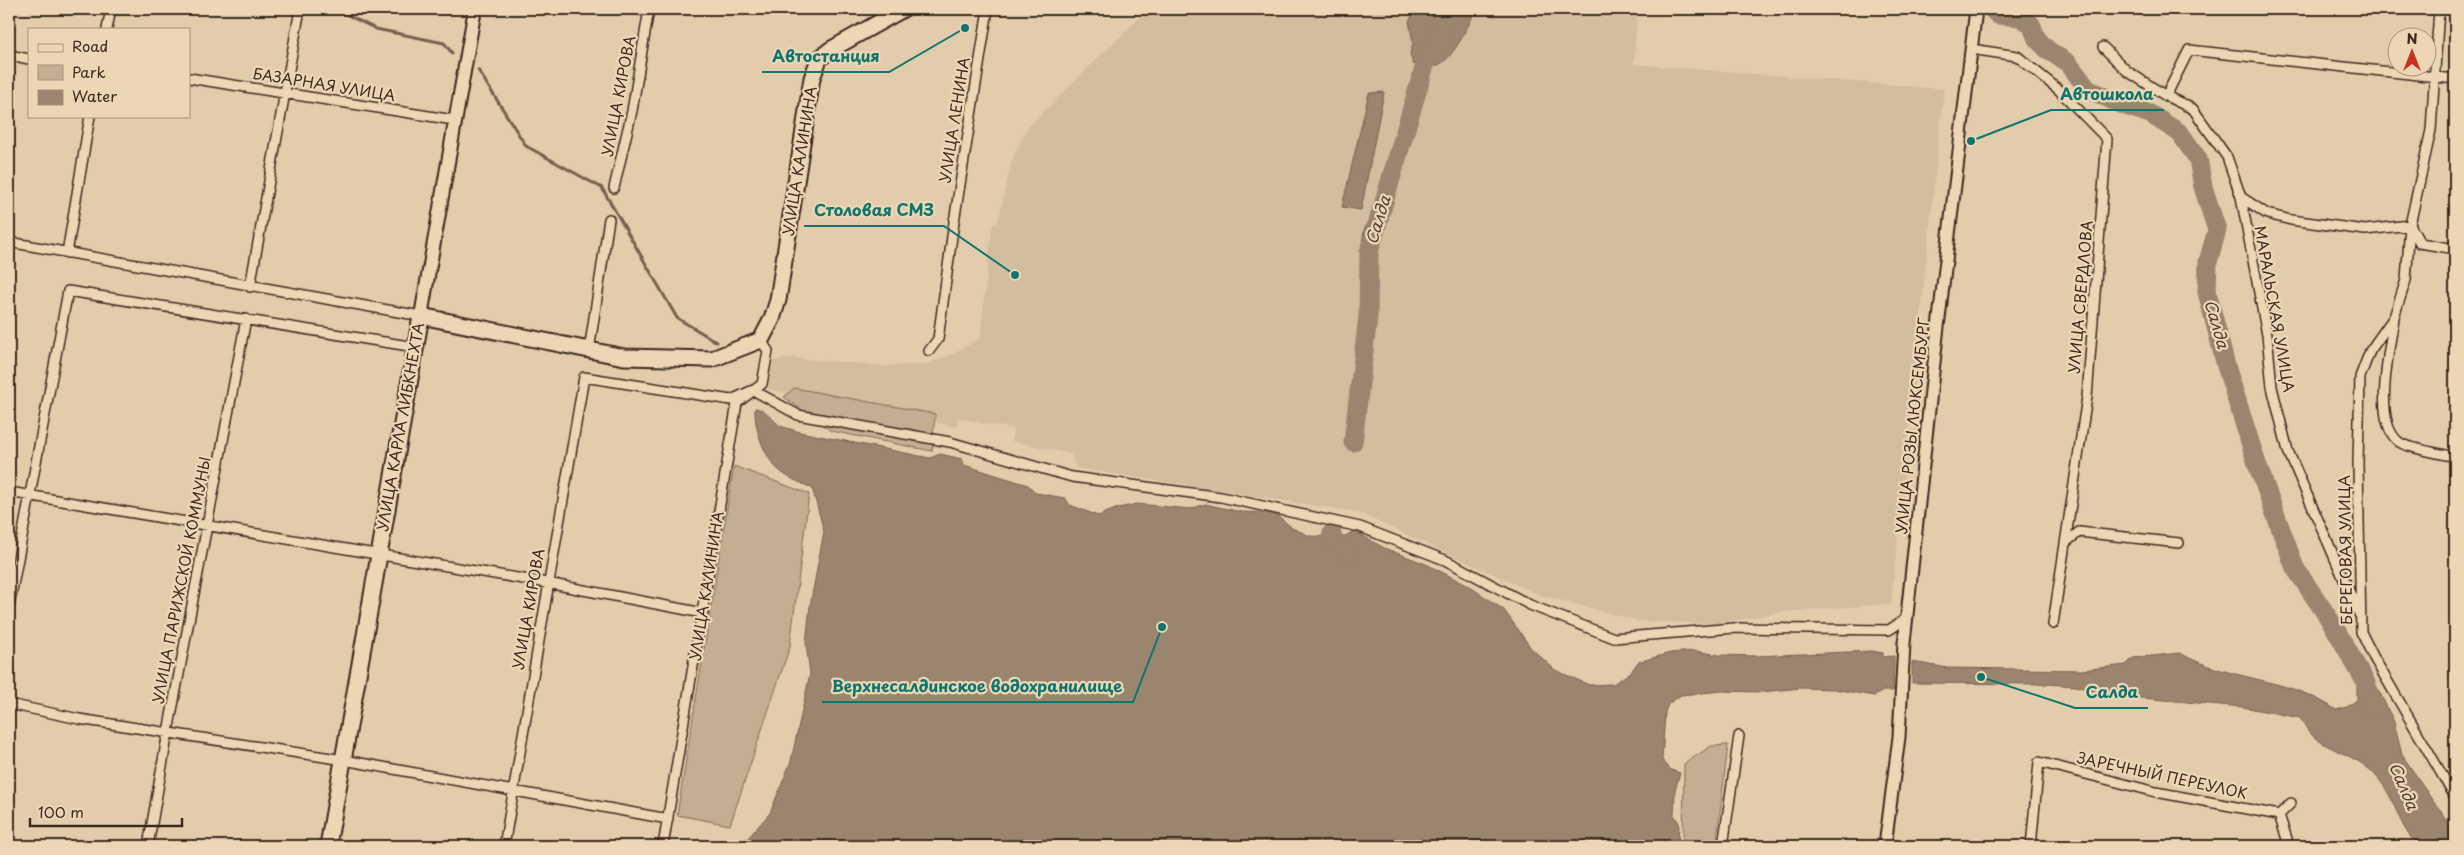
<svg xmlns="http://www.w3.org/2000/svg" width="2464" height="855" font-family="'Playpen Sans',sans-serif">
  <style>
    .built { fill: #d2bd9f }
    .green { fill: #c3ae91; stroke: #7f6c58 }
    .water { fill: #9a856e; stroke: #74614e }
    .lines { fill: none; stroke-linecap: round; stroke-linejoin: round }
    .stream { stroke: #74614e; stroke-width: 3 }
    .river { stroke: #9a856e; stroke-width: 19 }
    .minor-casing { stroke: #3b2a1e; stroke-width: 12 }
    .tertiary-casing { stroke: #3b2a1e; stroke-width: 15 }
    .secondary-casing { stroke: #3b2a1e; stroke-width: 16 }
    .primary-casing { stroke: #3b2a1e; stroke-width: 19 }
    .minor { stroke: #edd6b5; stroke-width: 9 }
    .tertiary { stroke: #edd6b5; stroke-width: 11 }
    .secondary { stroke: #edd6b5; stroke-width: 12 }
    .primary { stroke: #edd6b5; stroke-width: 15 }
    .labels { text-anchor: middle; stroke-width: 4.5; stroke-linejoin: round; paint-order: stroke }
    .street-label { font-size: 15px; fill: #3b2a1e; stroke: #edd6b5 }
    .water-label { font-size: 16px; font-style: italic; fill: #534132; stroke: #edd6b5 }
    .leader { fill: none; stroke: #0f766e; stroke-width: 2 }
    .callout-dot { fill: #0f766e; stroke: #edd6b5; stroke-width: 2 }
    .callout-label { font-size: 16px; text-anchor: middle; font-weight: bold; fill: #0f766e; stroke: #edd6b5; stroke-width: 4.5; stroke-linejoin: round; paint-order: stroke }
  </style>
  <rect width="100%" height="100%" fill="#e2ccac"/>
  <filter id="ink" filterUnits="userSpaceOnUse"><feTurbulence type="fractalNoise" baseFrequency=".02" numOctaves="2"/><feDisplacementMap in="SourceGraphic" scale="10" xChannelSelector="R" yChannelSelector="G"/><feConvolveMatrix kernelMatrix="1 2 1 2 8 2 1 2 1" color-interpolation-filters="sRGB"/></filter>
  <g filter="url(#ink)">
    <path class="built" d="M1148,9H1637L1634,64L1944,89L1891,604L1783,612L1715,624L1639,621L1540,595L1356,512L1076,468L1071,454L1012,441L1013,429L958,418L957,427L768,389L773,361L793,358L885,366L926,364L953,354L980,338L992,226L998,222L1012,160L1027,128Z"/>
    <path class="green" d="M794,388L935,414L932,451L831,431L784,397Z
      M734,466L809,494L790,646L730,825L677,815Z
      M1728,745L1716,846H1683L1684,764L1711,746Z"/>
    <path class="water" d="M1417,9H1476C1469,24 1455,56 1440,64C1432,69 1422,67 1413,64L1410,54L1413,43L1409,21Z
      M1384,92L1361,210L1342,207L1369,93Z
      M1386,193L1388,204L1377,245L1374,251L1369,252L1362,244L1364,230Z
      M755,408L763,410L780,426L800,432L930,458L940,454L962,459L964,465L1028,485L1036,493L1065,498L1070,505L1098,516L1118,508L1137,504L1191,509L1205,504L1241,512L1275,513L1292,528L1310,536L1343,537L1355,531L1384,548L1426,564L1469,586L1504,610L1531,648L1555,670L1589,685L1613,684L1631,672L1638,662L1670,653L1695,651L1719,655L1756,656L1872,651L1883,653V657L1894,656L1893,691H1883L1874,696L1834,689L1801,688L1761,692L1722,691L1681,695L1668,704L1665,712L1662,760L1671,770L1680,773L1675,790L1674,815L1679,823L1678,846H741L770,813L791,761L810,674L806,643L810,606L824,531L812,488C799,482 782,476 773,464C762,450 754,426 755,408Z
      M2180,653C2228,681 2290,677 2336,710L2347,707L2357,700V684L2374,681L2394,722L2402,755L2455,832V846H2419C2395,824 2398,799 2375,775C2357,755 2334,753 2314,737C2308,732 2304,724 2300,718L2243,707L2108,695L2076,686L2047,684L1912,683V662L1948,668L2082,670L2126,665L2133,658Z"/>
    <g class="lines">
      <path class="stream" d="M335,9L376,29L444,43L452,53
        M478,70L526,146L602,188L677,318L717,342"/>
      <path class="river" d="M1992,9L1998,15L2020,17L2031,24L2037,39L2049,51L2068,63L2088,89L2120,104L2150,114L2180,133L2198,159L2203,187L2217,230L2208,262L2207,292L2226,366L2257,464L2295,568L2332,623L2366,683L2373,706
        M1353,442L1368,317L1369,252L1424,68L1450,9
        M1332,533L1331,538L1350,555"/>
      <g class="minor-casing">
        <path id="minor" d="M2439,9L2431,130L2410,225L2406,280L2394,317L2370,351L2360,377L2358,463L2361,632L2374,658L2455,797
          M107,29L111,9
          M2103,47L2127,71L2166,96L2193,109L2227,157L2241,197L2267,335L2272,387L2288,451L2360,616
          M1971,49L2017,56L2059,90L2107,139L2087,397L2053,624
          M9,55L29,59
          M189,78L454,120
          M2166,96L2189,50L2455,79
          M614,188L632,111L649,9
          M2241,197L2267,214L2291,220L2365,230L2410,225L2420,243L2455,249
          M9,242L421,316
          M67,253L90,116
          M250,287L300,9
          M2394,318C2390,348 2372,422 2399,442C2407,448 2443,454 2455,457
          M589,351L609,219
          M929,351L938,339L954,222L988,9
          M9,492L547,583L703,613
          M2065,543L2079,532L2179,543
          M9,607L68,291L415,347
          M9,704L79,719L344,760L668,819
          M148,846L168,732L246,319
          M504,846L584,377L731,400L753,390L798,415L950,442L1072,477L1221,497L1360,527L1445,560L1530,605L1614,638L1734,628L1889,630L1907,618
          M663,846L737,403L762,384L768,351L761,340
          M1723,846L1739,736
          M2031,846L2039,762L2156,792L2279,815
          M2287,846V839L2279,815L2291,803"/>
      </g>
      <g class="tertiary-casing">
        <path id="tertiary" d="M1885,846L1899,737L1904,643L1936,344L1976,9"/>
      </g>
      <g class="secondary-casing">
        <path id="secondary" d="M421,316L475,9"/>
      </g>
      <g class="primary-casing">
        <path id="primary" d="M328,846L421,316L624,357L712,359L761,340L772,319L778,300L812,78L819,59L830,50L903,9"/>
      </g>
      <use href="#minor" class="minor"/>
      <use href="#tertiary" class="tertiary"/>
      <use href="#secondary" class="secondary"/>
      <use href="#primary" class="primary"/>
    </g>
  </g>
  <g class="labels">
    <g class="street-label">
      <text transform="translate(324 85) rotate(9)" y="5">БАЗАРНАЯ УЛИЦА</text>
      <text transform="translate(619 96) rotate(-79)" y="5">УЛИЦА КИРОВА</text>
      <text transform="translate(955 120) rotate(-81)" y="5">УЛИЦА ЛЕНИНА</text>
      <text transform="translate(800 161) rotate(-81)" y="5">УЛИЦА КАЛИНИНА</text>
      <text transform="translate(2081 297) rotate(-85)" y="5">УЛИЦА СВЕРДЛОВА</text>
      <text transform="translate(2274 309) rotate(80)" y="5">МАРАЛЬСКАЯ УЛИЦА</text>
      <text transform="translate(1913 426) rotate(-84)" y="5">УЛИЦА РОЗЫ ЛЮКСЕМБУРГ</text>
      <text transform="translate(401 427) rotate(-80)" y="5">УЛИЦА КАРЛА ЛИБКНЕХТА</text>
      <text transform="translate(2346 550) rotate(-91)" y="5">БЕРЕГОВАЯ УЛИЦА</text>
      <text transform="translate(182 580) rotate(-79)" y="5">УЛИЦА ПАРИЖСКОЙ КОММУНЫ</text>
      <text transform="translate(707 586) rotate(-81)" y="5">УЛИЦА КАЛИНИНА</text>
      <text transform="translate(529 609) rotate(-80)" y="5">УЛИЦА КИРОВА</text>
      <text transform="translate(2162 776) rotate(12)" y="5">ЗАРЕЧНЫЙ ПЕРЕУЛОК</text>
    </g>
    <g class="water-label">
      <text transform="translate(1378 220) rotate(-73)" y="6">Салда</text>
      <text transform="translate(2217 324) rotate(74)" y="6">Салда</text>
      <text transform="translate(2404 786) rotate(67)" y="6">Салда</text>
    </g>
  </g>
  <path class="leader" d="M965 28L889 72H762M1971 141L2051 110H2164M1015 275L944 226H804M1162 627L1133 702H822M1981 677L2075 708H2148"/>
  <g class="callout-dot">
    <circle cx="965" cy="28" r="5"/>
    <circle cx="1971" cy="141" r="5"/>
    <circle cx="1015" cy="275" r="5"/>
    <circle cx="1162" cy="627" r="5"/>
    <circle cx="1981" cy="677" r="5"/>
  </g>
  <g class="callout-label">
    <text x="826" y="62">Автостанция</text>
    <text x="2107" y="100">Автошкола</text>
    <text x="874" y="216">Столовая СМЗ</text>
    <text x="977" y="692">Верхнесалдинское водохранилище</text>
    <text x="2112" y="698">Салда</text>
  </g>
  <rect width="2464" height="855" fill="none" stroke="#edd6b5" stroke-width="30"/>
  <rect x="15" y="15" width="2434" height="825" fill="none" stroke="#3b2a1e" stroke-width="2" filter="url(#ink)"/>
  <rect x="28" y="28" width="162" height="90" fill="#edd6b5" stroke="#a69179"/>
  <rect x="38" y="44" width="25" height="8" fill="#edd6b5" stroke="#a69179"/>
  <text x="72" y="52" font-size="15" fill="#3b2a1e">Road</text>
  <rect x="38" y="65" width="25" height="15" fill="#c3ae91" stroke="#a69179"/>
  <text x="72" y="78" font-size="15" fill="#3b2a1e">Park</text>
  <rect x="38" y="90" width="25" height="15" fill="#9a856e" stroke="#a69179"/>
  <text x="72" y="102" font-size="15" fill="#3b2a1e">Water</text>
  <g transform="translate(2412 52)"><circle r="24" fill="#edd6b5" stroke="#a69179"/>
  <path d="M0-4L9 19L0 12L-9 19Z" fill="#c8321e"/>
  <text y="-8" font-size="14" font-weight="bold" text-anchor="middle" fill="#3b2a1e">N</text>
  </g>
  <path d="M30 818v8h152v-8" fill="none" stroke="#3b2a1e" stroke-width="2.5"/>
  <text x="38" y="818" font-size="15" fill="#3b2a1e" stroke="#edd6b5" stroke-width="4" paint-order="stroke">100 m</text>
</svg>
